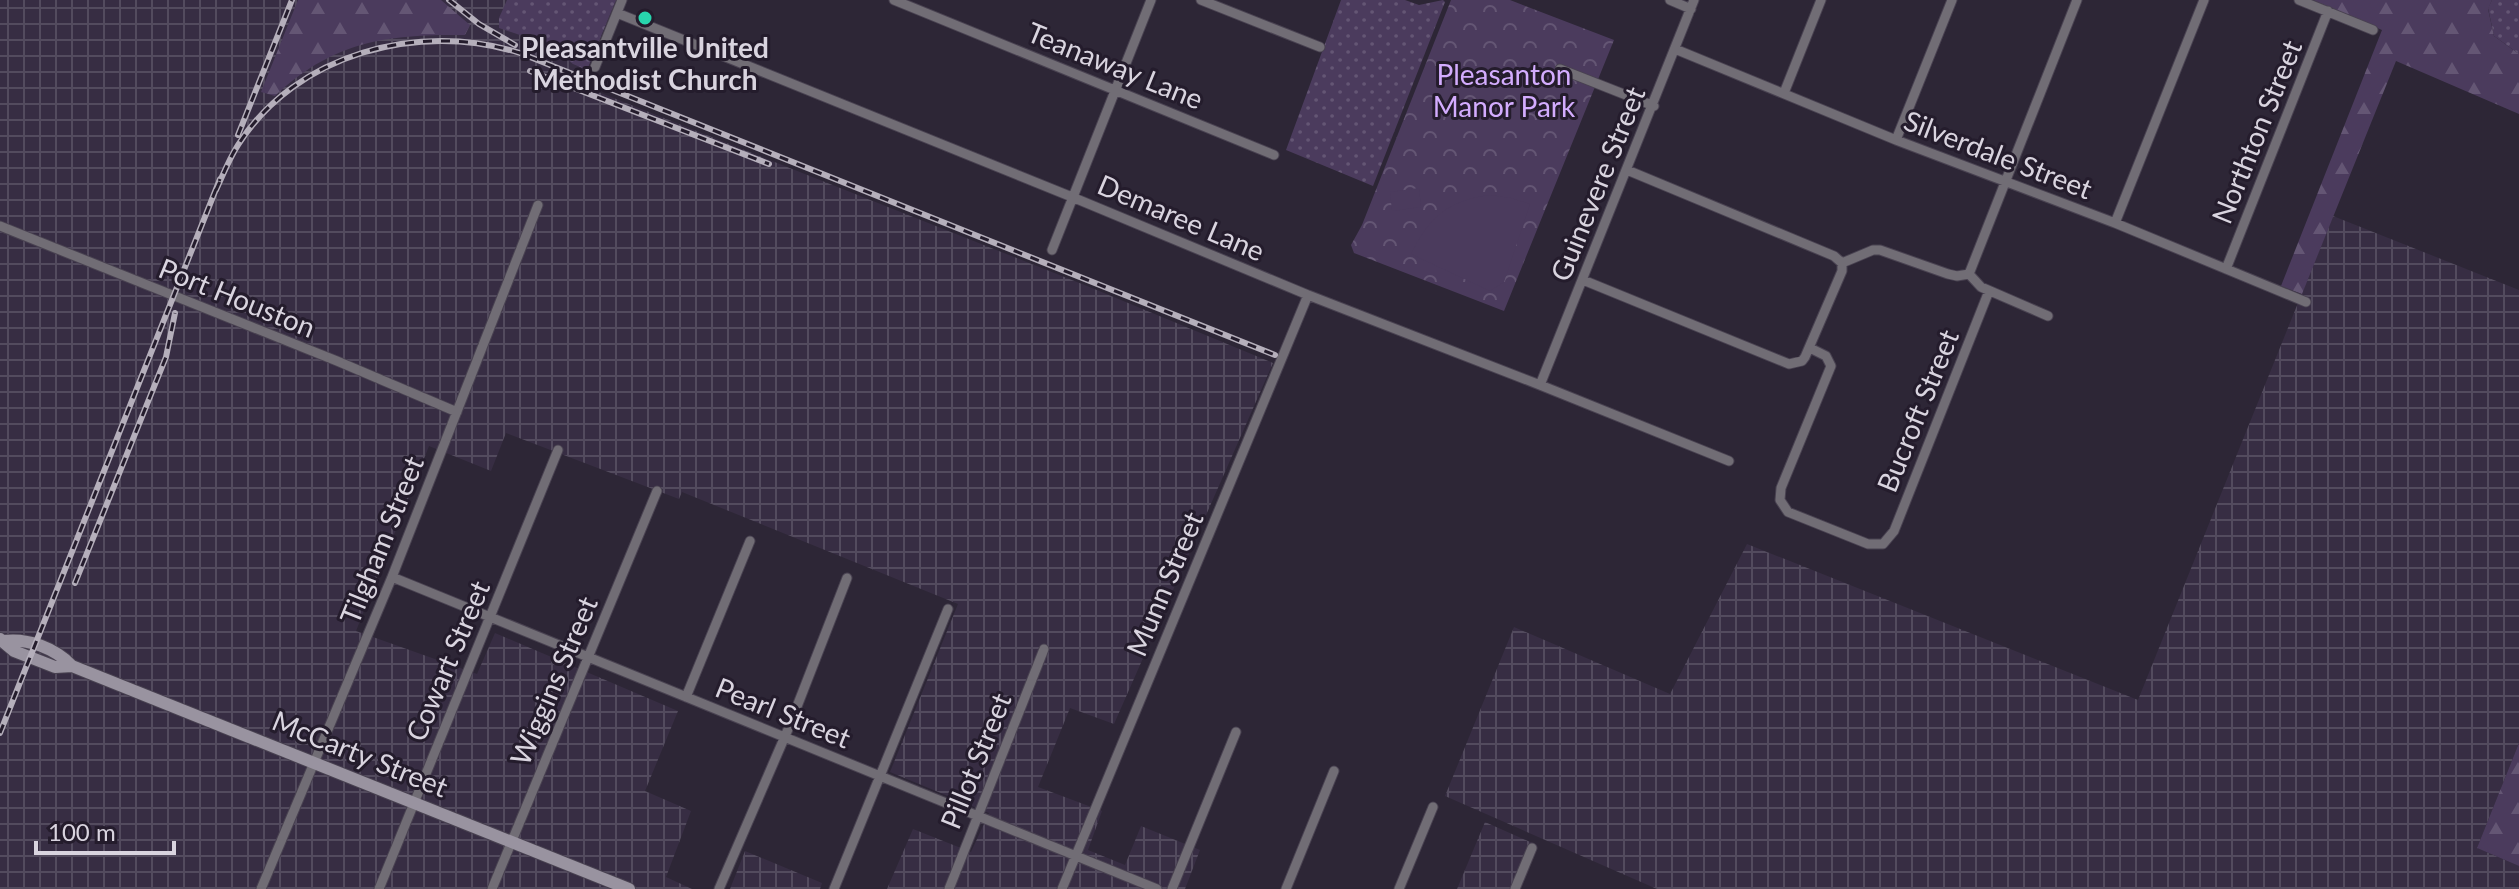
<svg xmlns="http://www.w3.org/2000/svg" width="2519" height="889" font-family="Lato,sans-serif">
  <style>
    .industrial { fill: url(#industrial-grid) }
    .grass { fill: url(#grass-dots) }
    .forest { fill: url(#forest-firs) }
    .park { fill: url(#park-crowns) }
    .pitch { fill: #4b3b5d }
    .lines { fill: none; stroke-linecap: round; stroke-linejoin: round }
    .street-casing { stroke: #494251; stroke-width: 11 }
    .secondary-casing { stroke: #494251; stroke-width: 14 }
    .street { stroke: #716d75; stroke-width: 9 }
    .secondary { stroke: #9993a0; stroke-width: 12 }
    .rail-casing { stroke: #b5afbb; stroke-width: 6 }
    .rail { stroke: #241c2c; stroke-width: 3; stroke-dasharray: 9; stroke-linecap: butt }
    .poi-dot { fill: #28d5ad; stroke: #241c2c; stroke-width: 3 }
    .labels { text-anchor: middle; stroke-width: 6; stroke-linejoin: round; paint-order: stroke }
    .poi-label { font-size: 28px; font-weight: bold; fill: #d9d4df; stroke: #241c2c }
    .street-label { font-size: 28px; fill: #d9d4df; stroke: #241c2c }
    .park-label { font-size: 28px; fill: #d3acfe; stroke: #241c2c }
  </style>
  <defs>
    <pattern id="industrial-grid" width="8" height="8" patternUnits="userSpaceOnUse" patternTransform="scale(2)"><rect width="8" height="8" fill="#372d43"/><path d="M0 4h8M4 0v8" fill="none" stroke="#534b5e"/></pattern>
    <pattern id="grass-dots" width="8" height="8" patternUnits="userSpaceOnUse" patternTransform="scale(2)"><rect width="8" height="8" fill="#4b3b5d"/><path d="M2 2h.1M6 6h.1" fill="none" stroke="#645674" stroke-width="1.8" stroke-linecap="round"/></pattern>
    <pattern id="forest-firs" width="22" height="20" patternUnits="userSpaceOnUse" patternTransform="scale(2)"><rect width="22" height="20" fill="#4b3b5d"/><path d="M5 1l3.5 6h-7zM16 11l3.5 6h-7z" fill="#645674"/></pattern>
    <pattern id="park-crowns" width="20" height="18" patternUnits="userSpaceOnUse" patternTransform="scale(2)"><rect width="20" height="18" fill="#4b3b5d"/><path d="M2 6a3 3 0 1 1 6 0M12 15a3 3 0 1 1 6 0" fill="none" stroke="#645674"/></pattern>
  </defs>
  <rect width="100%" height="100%" fill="#2d2636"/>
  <path class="industrial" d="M0,0H616L581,85L1087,286L1273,363L1114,724L1070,708L1038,787L1102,811L1088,850L1125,865L1141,826L1200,850L1185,889H887L913,829L971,852L989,813L890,772L958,604L682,492L679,499L506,433L491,471L429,446L356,631L477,674L495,633L678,711L645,791L691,811L666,877L692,889H0Z
    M2333,216L2519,290V743L2477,848L2519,866V889H1657L1445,796L1514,627L1670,694L1747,544L2138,700Z
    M1485,822L1537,845L1519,889H1457Z
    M745,851L822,883L820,889H730Z"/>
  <path class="grass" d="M507,0H616L587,70L573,64L547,44L499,28V18Z
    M1341,0H1405L1419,5L1443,0L1445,2L1373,186L1286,150Z
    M2492,0H2519V54L2494,36L2488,8Z"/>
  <path class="forest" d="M298,0H441L470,25L465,35C387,34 333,41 275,96L261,92Z
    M2313,0H2492L2488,9L2494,36L2519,54V114L2396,61L2302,294L2281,286L2382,30Z
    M2519,743V866L2477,848Z"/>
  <path class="park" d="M1451,0H1510L1614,40L1504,311L1354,253L1351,245L1362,225Z"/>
  <path class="pitch" d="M1419,188L1421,207L1392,211L1390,192Z
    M1489,195L1511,198L1530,204L1504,282L1490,291L1411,254C1429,218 1447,201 1489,195Z"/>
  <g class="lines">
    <g class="street-casing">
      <path id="street" d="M894,0L1274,155
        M1201,0L1320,47
        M1670,0L1691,9
        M2299,0L2373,30
        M617,13L1072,197L1308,295L1540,385L1729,461
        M1675,49L1896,140L2115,223L2306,302
        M595,67L622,0
        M1560,69L1654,106
        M1784,93L1821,0
        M1896,140L1952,0
        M1627,170L1834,256L1842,263
        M2115,223L2204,0
        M0,226L337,361L457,412
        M1052,250L1151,0
        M1842,263L1873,250H1880L1948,274L1957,276L1969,274
        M2226,269L2328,11
        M1969,274L2077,0
        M1969,274L1981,287L2048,316
        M1583,280L1789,364L1802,361L1805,357L1842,271V263
        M1810,348L1826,356L1831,366L1781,488L1780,500L1788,512L1868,544H1883L1894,531L1989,291
        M1540,385L1694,0
        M392,577L1157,889
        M686,697L750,541
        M261,889L392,577L538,205
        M379,889L558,450
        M492,889L657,491
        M719,889L789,727L847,578
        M834,889L948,609
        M949,889L1044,649
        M1062,889L1308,295
        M1172,889L1236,732
        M1286,889L1334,771
        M1399,889L1433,807
        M1515,889L1532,848"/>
    </g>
    <g class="secondary-casing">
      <path id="secondary" d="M0,639L14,651L55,667L72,666
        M4,641C28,638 55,648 72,666L629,889"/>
    </g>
    <use href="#street" class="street"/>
    <use href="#secondary" class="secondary"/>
    <g class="rail-casing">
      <path id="rail" d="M449,0L479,24L515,45
        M530,71L769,164
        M238,135L292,0
        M216,190C223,175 229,159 238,145C296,53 420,21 520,53L1275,355
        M75,583L166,357L175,313
        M0,733L220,179"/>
    </g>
    <use href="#rail" class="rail"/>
  </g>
  <circle class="poi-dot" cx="645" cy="18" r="8"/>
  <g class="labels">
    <g class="poi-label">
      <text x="645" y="58">Pleasantville United<tspan x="645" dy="32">Methodist Church</tspan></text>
    </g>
    <g class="street-label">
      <text transform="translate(1115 66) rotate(22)" y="10">Teanaway Lane</text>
      <text transform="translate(2257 132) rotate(-68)" y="10">Northton Street</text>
      <text transform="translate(1998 155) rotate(21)" y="10">Silverdale Street</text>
      <text transform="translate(1598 184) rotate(-68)" y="10">Guinevere Street</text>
      <text transform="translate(1181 218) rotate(23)" y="10">Demaree Lane</text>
      <text transform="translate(237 298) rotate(22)" y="10">Port Houston</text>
      <text transform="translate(1918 411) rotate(-68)" y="10">Bucroft Street</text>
      <text transform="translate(382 540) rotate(-68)" y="10">Tilgham Street</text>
      <text transform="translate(1165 584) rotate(-67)" y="10">Munn Street</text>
      <text transform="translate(448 661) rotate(-67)" y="10">Cowart Street</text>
      <text transform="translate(554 681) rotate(-67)" y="10">Wiggins Street</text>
      <text transform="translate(783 713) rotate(22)" y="10">Pearl Street</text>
      <text transform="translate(360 754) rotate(22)" y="10">McCarty Street</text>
      <text transform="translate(976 761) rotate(-68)" y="10">Pillot Street</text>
    </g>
    <g class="park-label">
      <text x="1504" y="85">Pleasanton<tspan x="1504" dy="32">Manor Park</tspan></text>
    </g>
  </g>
  <path d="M36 841v12h138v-12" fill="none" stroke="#d9d4df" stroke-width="4"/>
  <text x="48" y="841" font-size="24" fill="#d9d4df" stroke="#241c2c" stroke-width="6" paint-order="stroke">100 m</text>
</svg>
